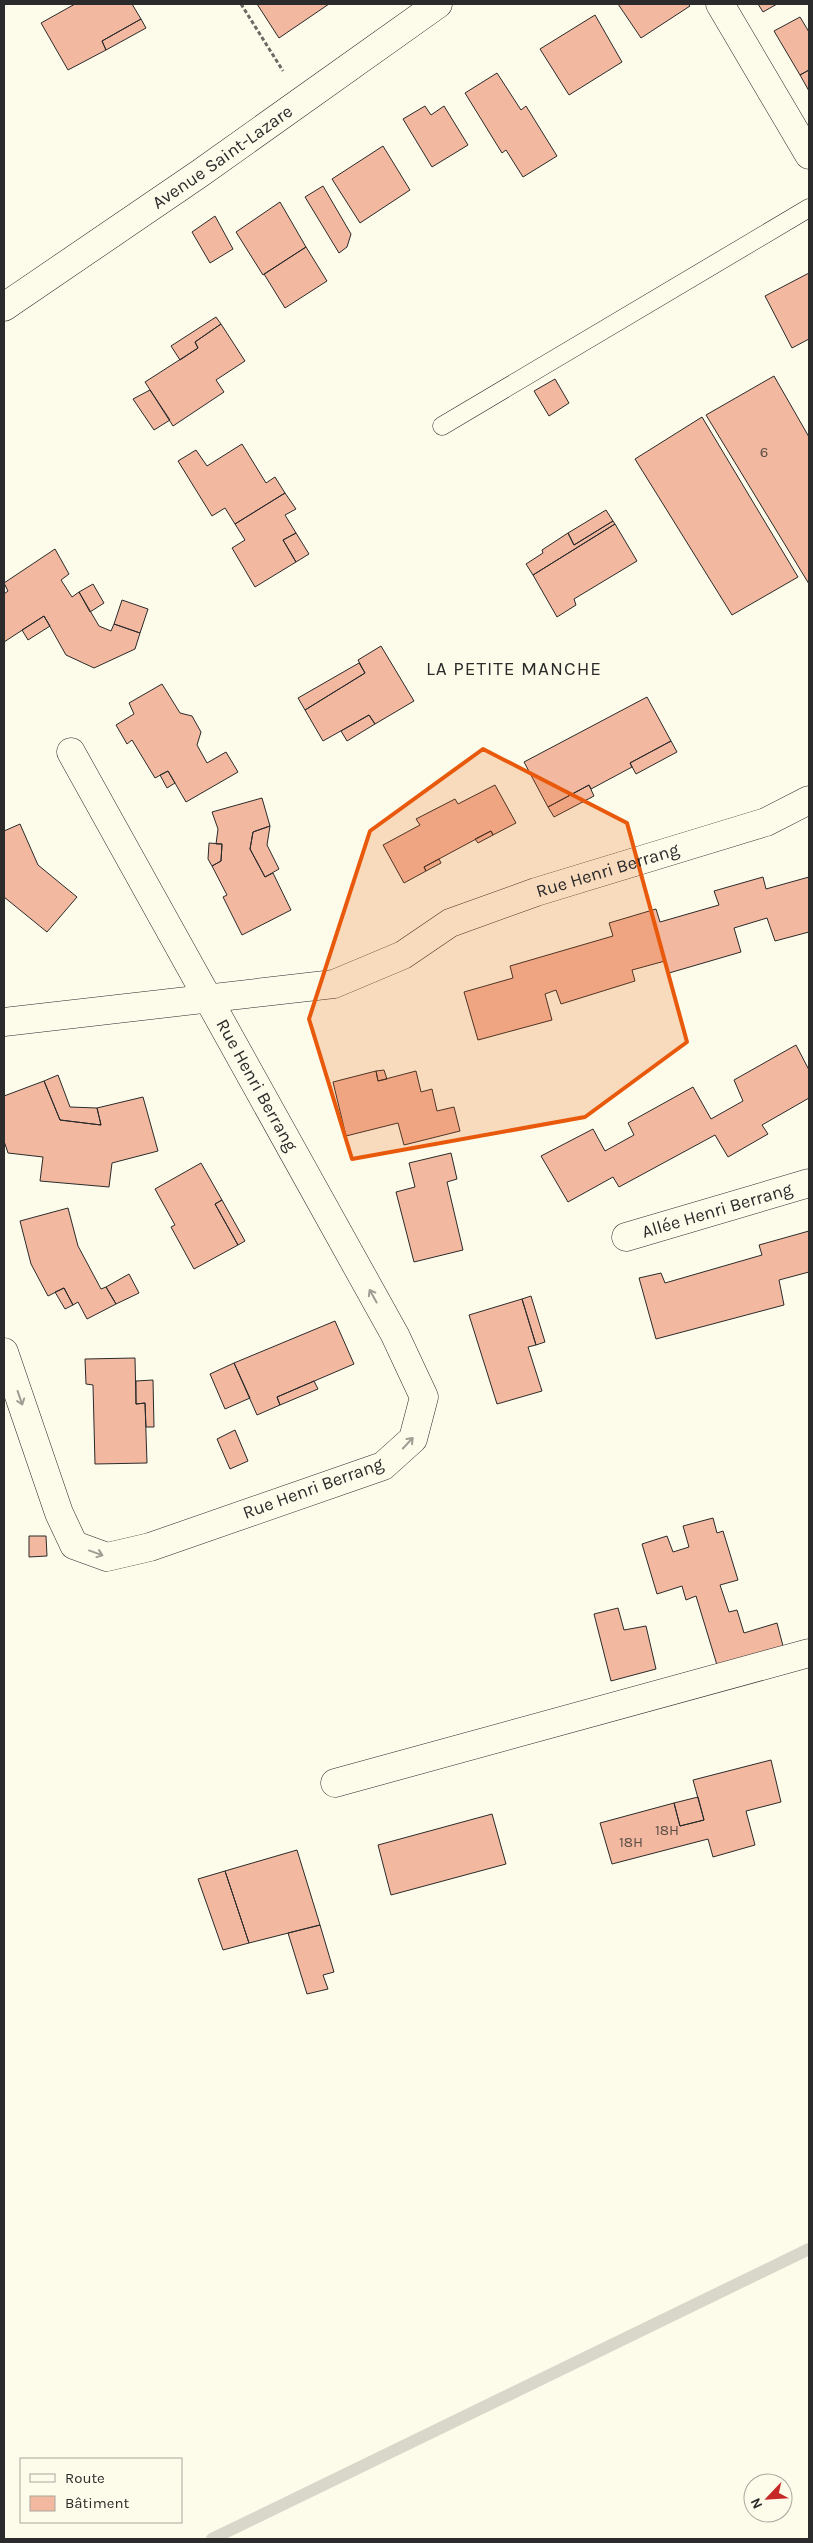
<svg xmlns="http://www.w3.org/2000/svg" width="813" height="2543" font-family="Karla,sans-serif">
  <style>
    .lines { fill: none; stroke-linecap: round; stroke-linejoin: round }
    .stream { stroke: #d8d7c9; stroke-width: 12 }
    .building { fill: #f2b8a0; stroke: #2b2b2b }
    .service-casing { stroke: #2b2b2b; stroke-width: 19 }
    .minor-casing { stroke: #2b2b2b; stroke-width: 29 }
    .secondary-casing { stroke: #2b2b2b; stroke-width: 29 }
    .path { stroke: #6a6964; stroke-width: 3; stroke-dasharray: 4 2.5; stroke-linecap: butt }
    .service { stroke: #fdfbea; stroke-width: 18 }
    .minor { stroke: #fdfbea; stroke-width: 28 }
    .secondary { stroke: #fdfbea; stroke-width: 28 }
    .oneway { stroke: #9e9d94 }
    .marked { fill: #e8590c; fill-opacity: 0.2; stroke: #e8590c; stroke-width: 4; stroke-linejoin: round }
    .labels { text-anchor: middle; stroke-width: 4; stroke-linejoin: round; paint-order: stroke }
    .number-label { font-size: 15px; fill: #5d4e48 }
    .street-label { font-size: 18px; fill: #2b2b2b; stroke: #fdfbea }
    .neighbourhood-label { font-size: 19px; letter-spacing: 1px; fill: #2b2b2b; stroke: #fdfbea }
  </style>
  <rect width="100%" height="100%" fill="#fdfbea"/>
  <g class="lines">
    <path class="stream" d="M212,2539L809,2249"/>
  </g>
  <path class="building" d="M75,4H132L141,19L102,41L106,50L68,70L41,23Z
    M257,4H329L279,38Z
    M618,4H688L690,6L641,38Z
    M758,4H777L763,12Z
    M595,15L622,62L569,95L540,49Z
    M800,17L809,32V70L800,75L774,31Z
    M141,19L146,28L106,50L102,41Z
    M809,70V91L800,75Z
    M497,73L521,110L526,106L557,156L523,177L506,150L502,153L465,93Z
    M425,106L431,115L444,106L468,145L432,167L403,119Z
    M383,146L410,190L360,223L332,179Z
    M323,186L351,234L347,247L339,253L305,197Z
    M280,202L306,247L263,275L236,232Z
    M215,216L233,249L210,263L192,232Z
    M306,247L327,281L285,308L264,274Z
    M809,273V339L792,348L765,296Z
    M216,317L221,324L195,342L198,348L180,360L171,346Z
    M221,324L245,361L216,380L224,392L173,426L145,382L198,348L195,342Z
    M774,376L809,437V584L706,415Z
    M555,379L569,403L549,416L534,391Z
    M150,390L170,420L154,430L133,399Z
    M702,417L798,577L732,615L635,459Z
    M242,444L266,483L275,477L285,493L235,524L225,508L212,516L178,461L196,450L207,466Z
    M285,493L296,509L285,515L296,533L283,540L296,562L255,587L232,548L245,540L235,524Z
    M606,510L613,521L574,545L568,533Z
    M613,521L615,524L533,575L526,564L543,553L542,550L568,533L574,545Z
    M615,524L637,561L574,599L576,605L557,617L533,575Z
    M296,533L309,554L296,562L283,540Z
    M55,549L69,574L61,580L72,597L79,592L99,626L111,631L114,624L140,633L135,649L94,668L66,655L44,616L4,642V594L8,591L4,583Z
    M93,584L104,603L90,612L79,592Z
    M122,600L148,609L140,633L114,624Z
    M44,616L50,626L28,640L22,630Z
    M381,646L414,701L375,724L369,715L323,741L305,710L365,673L358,660Z
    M359,663L365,673L305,710L298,698Z
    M162,684L180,713L192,716L201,732L197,745L207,763L226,752L238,772L186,802L168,771L155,778L132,740L127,744L116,725L134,714L129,703Z
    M647,697L671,741L630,763L632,767L591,789L589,785L548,807L524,762Z
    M369,715L375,724L347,741L341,731Z
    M671,741L677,752L636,774L630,763Z
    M168,771L175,783L167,788L160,775Z
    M495,785L516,823L493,835L491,831L424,867L426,871L404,883L383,845L420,825L416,819L455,799L458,804Z
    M589,785L594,796L554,817L548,807Z
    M262,798L270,826L253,832L250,849L265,877L273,873L291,910L242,935L223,897L227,895L212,866L221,861L222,844H216L218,829L212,812Z
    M20,824L38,865L77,897L47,932L4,897V831Z
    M270,826L267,845L279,869L265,877L250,849L253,832Z
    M491,831L493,835L478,843L475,839Z
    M209,843L222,844L221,861L212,866L208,859Z
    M439,859L441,863L426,871L424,867Z
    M763,877L766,889L809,877V932L775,941L767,918L734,928L741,952L669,973L665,961L632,970L635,981L561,1004L556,990L545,994L552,1020L478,1040L464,992L513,978L510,966L613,936L609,923L656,909L660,922L719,905L714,891Z
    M796,1045L809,1070V1098L762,1125L768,1134L728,1157L715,1135L619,1187L613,1177L568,1202L541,1156L593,1129L605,1151L634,1135L628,1123L693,1087L711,1119L743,1101L734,1080Z
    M384,1070L387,1079L378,1081L376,1071Z
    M376,1071L378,1081L416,1071L421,1092L432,1089L437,1111L454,1107L460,1131L404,1145L398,1123L346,1136L333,1082Z
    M58,1075L70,1107L97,1108L101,1125L60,1120L44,1081Z
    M44,1081L60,1120L101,1125L97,1108L143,1097L158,1151L112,1163L109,1187L40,1181L43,1157L8,1153L4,1141V1096Z
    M451,1153L457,1179L447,1182L463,1250L414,1262L396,1192L415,1187L409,1163Z
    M201,1163L222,1200L215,1204L238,1245L194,1269L171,1227L175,1225L155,1189Z
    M222,1200L245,1241L238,1245L215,1204Z
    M68,1208L78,1246L101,1289L106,1287L116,1304L87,1319L78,1302L73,1305L64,1288L48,1296L31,1264L20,1221Z
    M809,1231V1272L779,1280L784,1305L656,1339L639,1278L661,1273L665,1283L762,1255L759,1245Z
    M129,1274L139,1293L116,1304L106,1287Z
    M64,1288L73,1305L65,1309L55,1292Z
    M531,1296L545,1342L536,1345L522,1299Z
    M522,1299L536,1345L528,1347L542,1391L497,1404L469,1315Z
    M335,1321L354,1364L277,1397L280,1405L257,1415L234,1363Z
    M135,1358L136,1404L145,1403L147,1463L95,1464L93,1385L86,1384L85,1359Z
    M234,1363L250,1398L225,1409L210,1374Z
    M153,1380L154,1427H146L145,1403L136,1404V1381Z
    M314,1381L318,1389L280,1405L277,1397Z
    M235,1430L248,1461L230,1469L217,1439Z
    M713,1518L717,1533L723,1531L738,1580L720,1585L729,1612L737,1610L744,1633L777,1623L783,1646L717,1665L696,1596L686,1600L682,1586L657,1594L642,1544L667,1536L673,1552L689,1547L683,1526Z
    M29,1536H46L47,1556L29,1557Z
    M618,1608L624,1630L646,1626L656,1669L611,1681L594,1614Z
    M771,1760L781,1802L746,1811L755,1845L713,1857L708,1839L612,1864L600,1823L674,1803L680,1826L704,1820L693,1780Z
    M698,1797L704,1820L680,1826L674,1803Z
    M492,1814L506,1864L391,1895L378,1845Z
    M297,1850L320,1925L249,1943L225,1871Z
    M225,1871L249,1943L223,1950L198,1879Z
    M320,1925L334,1972L323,1975L328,1989L307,1994L288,1933Z"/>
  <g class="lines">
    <g class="service-casing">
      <path id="service" d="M442,426L809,208"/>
    </g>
    <g class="minor-casing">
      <g id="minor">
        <path d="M720,4L809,155"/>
        <path id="s1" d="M4,1022L334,984L403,955L450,923L536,892L766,822L809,800"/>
        <path id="s2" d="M626,1237L809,1183"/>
        <path d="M4,1352L59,1513L74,1545L107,1557L150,1547L383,1466L413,1439L424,1397L395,1335L71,752"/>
        <path d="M335,1783L809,1653"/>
      </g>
    </g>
    <g class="secondary-casing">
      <g id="secondary">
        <path id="s3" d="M4,307L199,174L438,4"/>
      </g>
    </g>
    <path class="path" d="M241,4L283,71"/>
    <use href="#service" class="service"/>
    <use href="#minor" class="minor"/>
    <use href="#secondary" class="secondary"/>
  </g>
  <defs><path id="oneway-shaft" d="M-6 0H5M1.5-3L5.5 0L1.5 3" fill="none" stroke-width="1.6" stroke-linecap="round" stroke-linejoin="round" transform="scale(1.25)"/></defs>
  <g class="oneway">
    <use href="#oneway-shaft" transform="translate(373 1296) rotate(-119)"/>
    <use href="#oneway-shaft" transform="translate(20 1398) rotate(71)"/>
    <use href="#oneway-shaft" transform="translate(408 1443) rotate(-47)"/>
    <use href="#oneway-shaft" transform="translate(96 1553) rotate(20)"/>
  </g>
  <path class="marked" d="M483,749L627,823L687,1042L585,1117L352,1159L309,1019L370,831Z"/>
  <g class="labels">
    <g class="number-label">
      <text x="764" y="457">6</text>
      <text x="667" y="1835">18H</text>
      <text x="631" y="1847">18H</text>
    </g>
    <g class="street-label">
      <text dy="6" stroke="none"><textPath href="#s3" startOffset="265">Avenue Saint-Lazare</textPath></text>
      <text dy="6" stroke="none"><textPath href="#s1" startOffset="630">Rue Henri Berrang</textPath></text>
      <text transform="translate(257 1085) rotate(61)" y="6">Rue Henri Berrang</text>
      <text dy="6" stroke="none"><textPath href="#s2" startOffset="95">Allée Henri Berrang</textPath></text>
      <text transform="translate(313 1488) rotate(-20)" y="6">Rue Henri Berrang</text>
    </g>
    <g class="neighbourhood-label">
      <text x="514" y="675">LA PETITE MANCHE</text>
    </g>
  </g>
  <rect width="813" height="2543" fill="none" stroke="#2b2b2b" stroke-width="10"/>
  <rect x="20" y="2458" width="162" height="65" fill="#fdfbea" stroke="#a9a89e"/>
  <rect x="30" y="2474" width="25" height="8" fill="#fdfbea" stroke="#a9a89e"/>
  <text x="65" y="2483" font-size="15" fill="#2b2b2b">Route</text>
  <rect x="30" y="2496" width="25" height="15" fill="#f2b8a0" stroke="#a9a89e"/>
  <text x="65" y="2508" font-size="15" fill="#2b2b2b">Bâtiment</text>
  <g transform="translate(768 2498) rotate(245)"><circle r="24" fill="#fdfbea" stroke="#a9a89e"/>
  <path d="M0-4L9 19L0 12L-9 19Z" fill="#c62828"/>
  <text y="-8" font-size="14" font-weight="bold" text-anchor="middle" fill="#2b2b2b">N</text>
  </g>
</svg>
